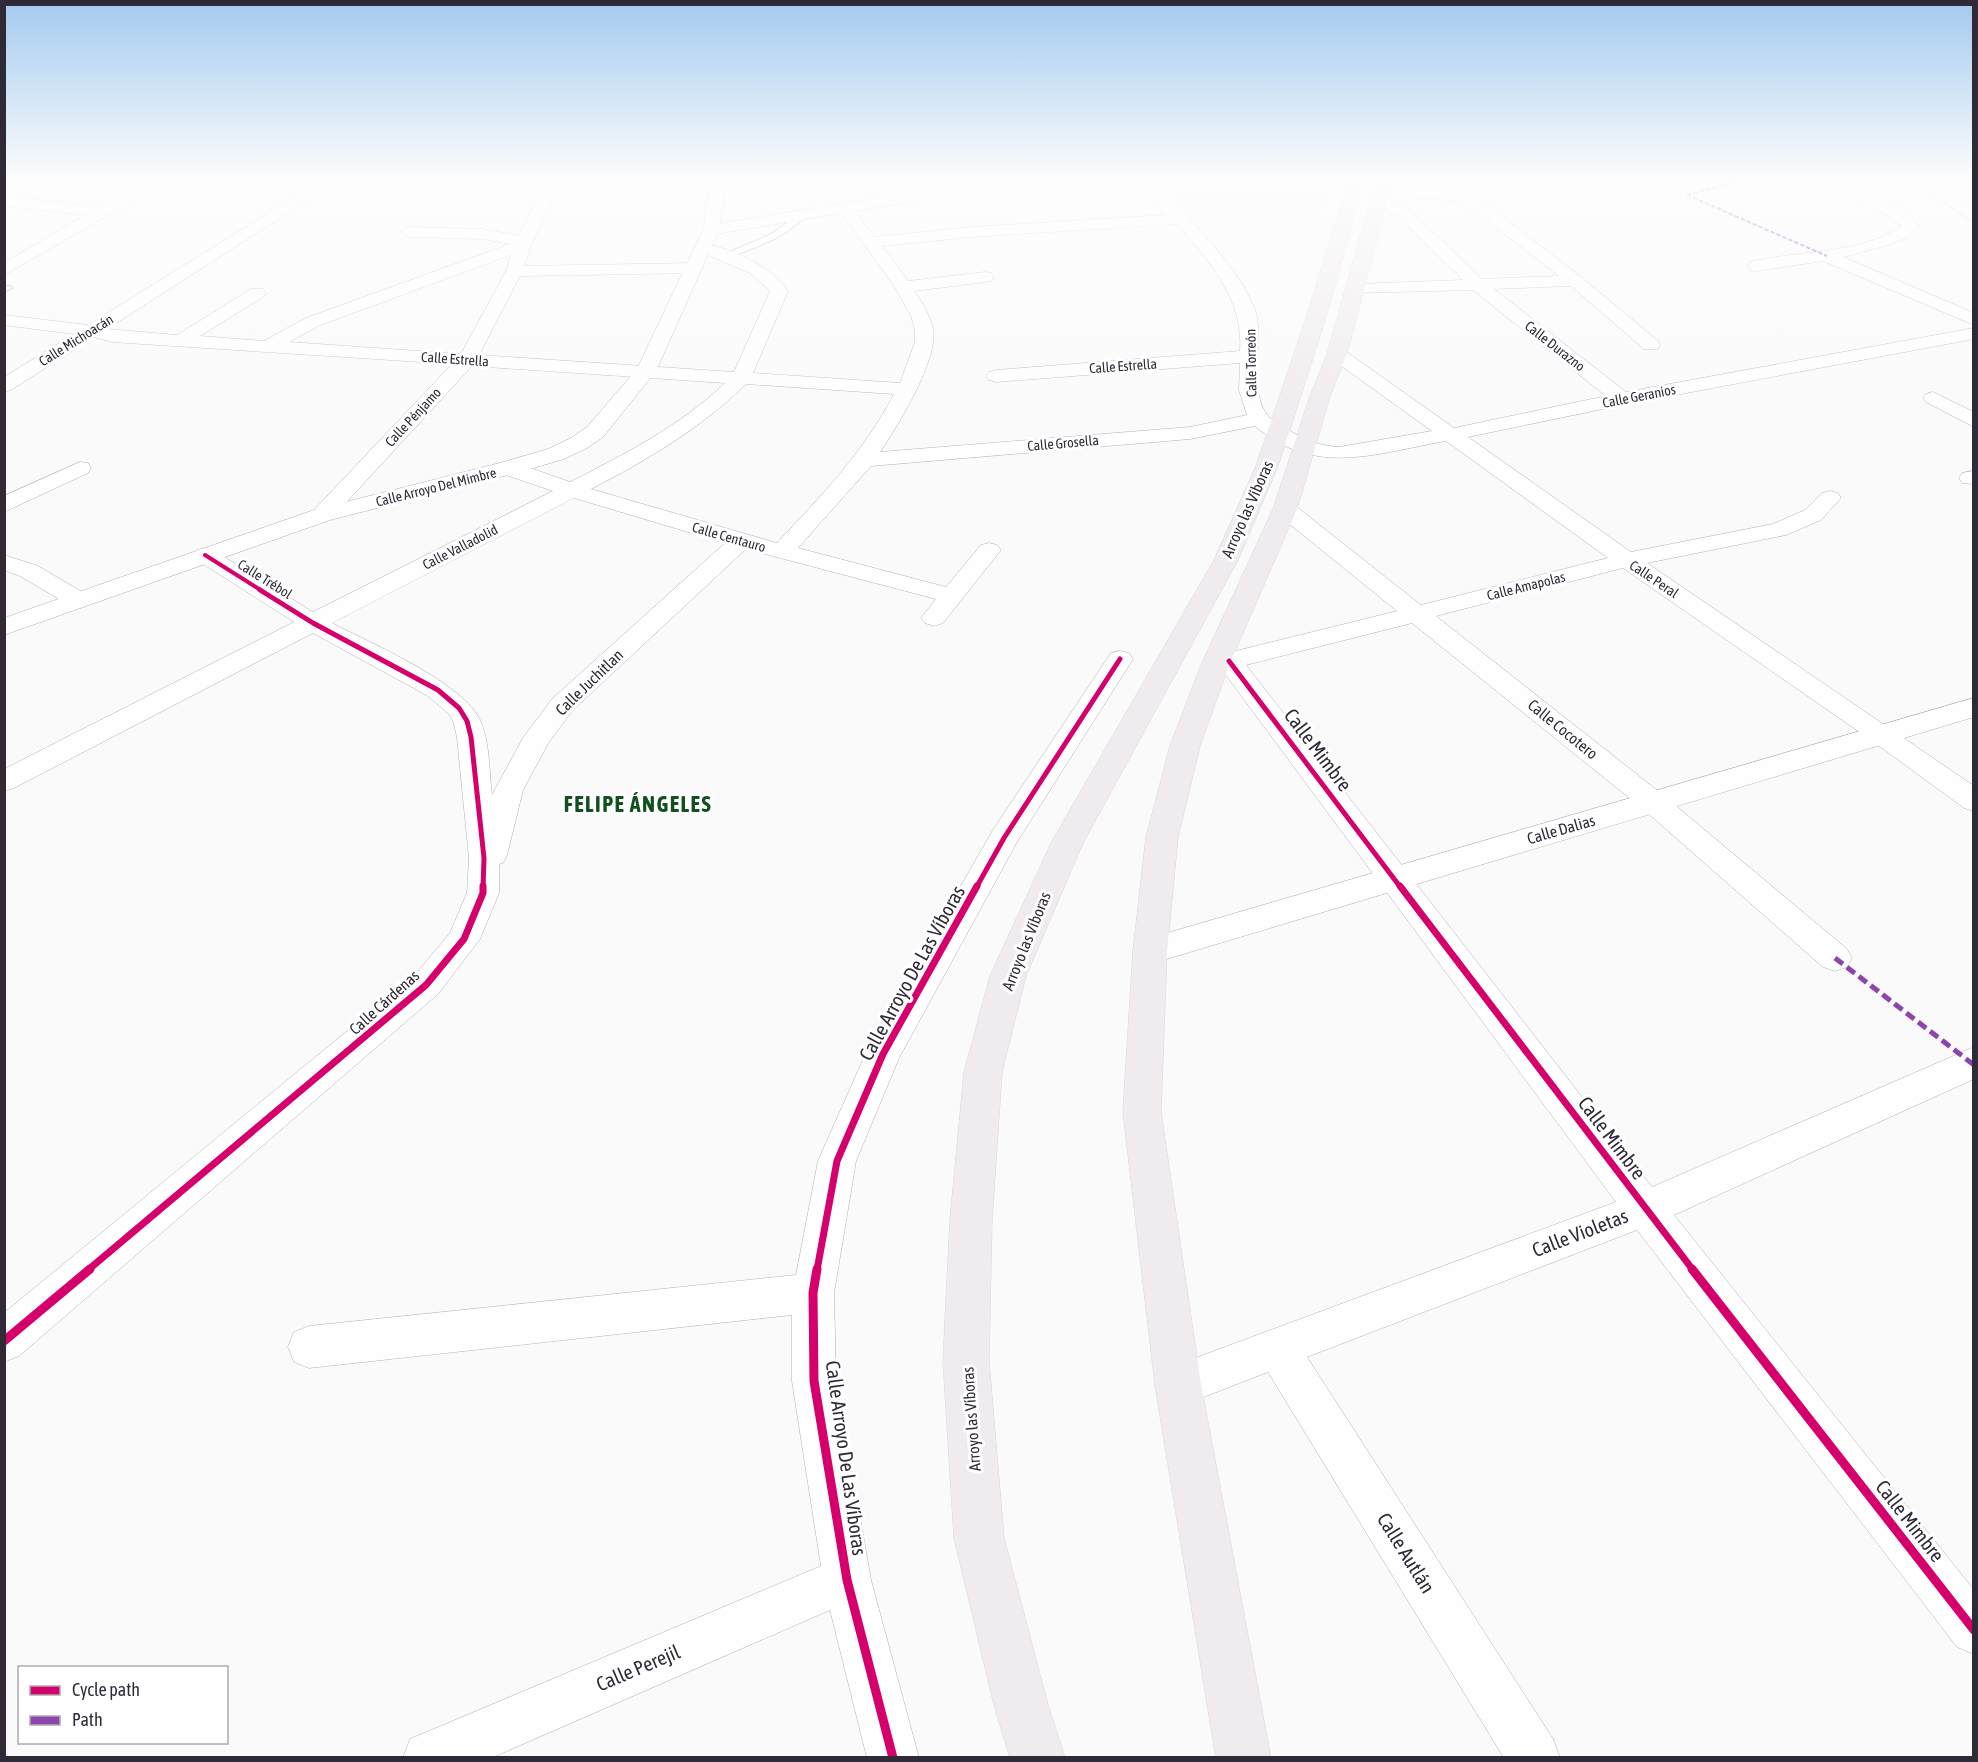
<svg xmlns="http://www.w3.org/2000/svg" width="1978" height="1762" font-family="'Asap Condensed',sans-serif">
  <style>
    .built { fill: #f7f3fc }
    .lines { fill: none; stroke-linecap: round; stroke-linejoin: round }
    .service-casing { stroke: #b2afb5; stroke-width: 2 }
    .minor-casing { stroke: #b2afb5; stroke-width: 1 }
    .tertiary-casing { stroke: #b2afb5; stroke-width: 1 }
    .primary-casing { stroke: #d8d7d9; stroke-width: 1 }
    .service { fill: #fefefe; fill-rule: evenodd }
    .minor { fill: #fefefe; fill-rule: evenodd }
    .tertiary { fill: #fefefe; fill-rule: evenodd }
    .primary { fill: #f0ebee; fill-rule: evenodd }
    .quiet-far1 { stroke: #8e44ad; stroke-width: 2; stroke-dasharray: 4.5 2; stroke-linecap: butt }
    .quiet { stroke: #8e44ad; stroke-width: 5; stroke-dasharray: 10 5; stroke-linecap: butt }
    .cycleway-far3-casing { stroke: #fff; stroke-width: 6 }
    .cycleway-far2-casing { stroke: #fff; stroke-width: 8 }
    .cycleway-far1-casing { stroke: #fff; stroke-width: 10 }
    .cycleway-casing { stroke: #fff; stroke-width: 13 }
    .cycleway-far3 { stroke: #d6006c; stroke-width: 4 }
    .cycleway-far2 { stroke: #d6006c; stroke-width: 5 }
    .cycleway-far1 { stroke: #d6006c; stroke-width: 7 }
    .cycleway { stroke: #d6006c; stroke-width: 9 }
    .labels { text-anchor: middle; stroke-width: 6; stroke-linejoin: round; paint-order: stroke }
    .far-street-label { font-size: 14px; fill: #302a37; stroke: #fff }
    .street-label { font-size: 16px; fill: #302a37; stroke: #fff }
    .near-street-label { font-size: 20px; fill: #302a37; stroke: #fff }
    .district-label { font-size: 22px; font-weight: bold; letter-spacing: 1.5px; fill: #12501f; stroke: #fff }
  </style>
  <rect width="100%" height="100%" fill="#fafafa"/>
  <path class="built" d="M1159,181H1331L1318,215L1193,218Z"/>
  <g class="lines">
    <g class="service-casing">
      <path id="service" d="M799,213L806,215C786,238 756,247 728,258L721,256L773,233Z
        M4,286H10L12,288L4,292Z"/>
    </g>
    <g class="minor-casing">
      <path id="minor" d="M149,181H168L4,275V263L85,215L4,206V196L99,207Z
        M320,181H338L107,329L177,335L251,289H263L266,293L263,297L200,336L264,341L306,318L510,244L483,239L409,237L401,232L409,227L483,229L519,236L546,181H561L531,245L524,266L696,263L704,268L696,273L520,276L479,355L734,372L770,291L750,273L698,251L696,248L698,245L704,243C735,251 769,264 788,291L753,373L900,383L915,342V330L911,316L893,284L841,213L711,235L703,230L711,225L815,208L792,181H808L830,206L982,181H1019L1012,185L855,211L875,237L972,227L1167,215L1136,181H1152C1188,218 1231,257 1253,305C1268,338 1245,390 1269,417C1275,423 1284,427 1292,432C1307,441 1321,446 1339,447L1432,431L1330,358L1328,354L1330,350H1344L1454,428L1606,396L1473,290L1350,293L1347,289L1350,285L1356,284L1463,280L1399,217L1374,202L1371,199L1379,194L1411,211L1482,279L1559,276L1462,201L1399,197L1396,194L1399,191L1404,189L1492,194L1495,197L1492,200L1482,201L1581,277L1658,341L1660,345L1658,349H1644L1571,286L1494,289L1626,392L1974,328V339L1622,405L1468,437L1631,552L1773,524L1805,510L1822,493L1830,491L1838,493L1841,498L1821,520L1786,535L1647,563L1974,786V811L1964,808L1871,740L1623,568L1436,616L1663,795L1847,949L1852,958L1847,967L1835,971L1823,967L1643,809L1412,623L1246,665L1652,1187L1974,1047V1079L1674,1215L1974,1590V1654L1957,1647L1637,1230L1307,1357L1553,1739L1560,1758H1504L1268,1372L1178,1407L1163,1400L1156,1385L1163,1370L1616,1202L1223,671L1215,673L1206,671L1202,665L1206,659L1220,655L1397,611L1277,514L1274,509L1277,504L1285,502L1293,504L1421,605L1608,558L1446,441C1377,453 1315,478 1255,426L1190,439L871,466L798,548L946,587L981,545L989,543L997,545L1001,550L997,555L943,623L934,626L925,623L921,618L936,599L746,549L572,711L549,742L523,790L507,855L503,863L499,864V893L480,939L438,994L19,1356L4,1362V1313L414,976L450,933L467,893L469,858L457,737L453,721L449,714L428,696L313,633L14,788L4,791V769L294,622L197,560L193,555L197,550L205,548L213,550L313,612L553,491L500,473L497,468L500,463L508,462L516,463L570,482C625,454 680,426 725,383L472,366L330,520L322,522L314,520L311,515L314,510L452,364L112,342L94,337L11,390L4,392V377L74,334L4,325V315L88,325ZM1176,224C1209,260 1244,299 1240,351L996,370L989,372L986,376L989,380L996,382L1240,363L1239,390L1247,415L1190,427L880,452C897,427 939,359 933,329C930,315 922,302 914,291L985,282L991,281L994,277L991,273L985,272L908,281L882,246L972,237ZM511,255L506,271L461,354L289,342L318,326ZM746,384L894,394C864,452 821,496 777,543L591,489C647,460 700,429 746,384ZM574,498L725,543L552,699L523,738L492,795C489,772 490,744 481,722C465,683 370,643 332,623Z
        M1642,181H1664L1692,192L1695,195L1692,198H1682Z
        M1808,181C1842,181 1899,197 1919,227L1906,238L1888,245L1843,257L1974,313V325L1823,261L1756,271L1750,270L1748,266L1750,262C1799,250 1859,255 1902,226L1878,209Z
        M1913,181H1931L1974,210V222Z
        M1933,392L1974,412V427L1926,402L1923,398L1926,394Z
        M80,462L88,463L91,468L88,473L4,512V496Z
        M1974,471V484L1962,483L1959,478L1962,473Z
        M4,555L38,566L87,595L90,600L87,605L78,607L69,605L20,576L4,570Z
        M1120,651L1129,653L1133,659L1017,842L899,1058L856,1161L834,1293L836,1381L871,1580L919,1758H867L830,1610L491,1758H403L410,1739L821,1566L792,1381V1315L309,1368L294,1362L288,1347L294,1332L309,1326L796,1275L818,1161L870,1044L993,830L1111,653Z"/>
    </g>
    <g class="tertiary-casing">
      <path id="tertiary" d="M710,181H726L719,230L656,371L603,437L587,448L564,459L516,473L330,520L4,635V618L314,510L500,463L548,449L571,438L587,427L637,369L703,230Z
        M1974,698V717L1150,964L1138,960L1133,951L1138,942L1150,938Z"/>
    </g>
    <g class="primary-casing">
      <path id="primary" d="M1349,181H1365L1323,327L1278,466L1238,560L1083,843L1026,976L1002,1072L992,1220L989,1361L1004,1538L1048,1705L1065,1758H1010L994,1705L954,1538L943,1361L950,1220L964,1072L990,976L1051,843L1214,560L1256,466L1303,327Z
        M1376,181H1392L1347,354L1330,396L1297,509L1229,665L1200,746L1178,837L1167,951L1161,1112L1201,1385L1271,1758H1216L1155,1385L1123,1112L1133,951L1146,837L1170,746L1201,665L1273,509L1310,396L1327,354Z"/>
    </g>
    <use href="#service" class="service"/>
    <use href="#minor" class="minor"/>
    <use href="#tertiary" class="tertiary"/>
    <use href="#primary" class="primary"/>
    <path class="quiet-far1" d="M1687,195L1827,256
      M1687,195L1738,181"/>
    <path class="quiet" d="M1835,958L1974,1065"/>
    <g class="cycleway-far3-casing">
      <path id="cycleway-far3" d="M205,555L262,591"/>
    </g>
    <g class="cycleway-far2-casing">
      <path id="cycleway-far2" d="M260,590L313,623L438,690L459,708L467,721L471,737L484,858L483,888
        M1229,661L1401,888
        M976,888L1004,838L1120,659"/>
    </g>
    <g class="cycleway-far1-casing">
      <path id="cycleway-far1" d="M1400,886L1693,1270
        M88,1270L426,985L464,939L483,893V886
        M817,1270L837,1161L883,1054L977,886"/>
    </g>
    <g class="cycleway-casing">
      <path id="cycleway" d="M817,1269L813,1293L814,1381L847,1580L893,1758
        M1692,1269L1974,1630
        M4,1341L90,1269"/>
    </g>
    <use href="#cycleway-far3" class="cycleway-far3"/>
    <use href="#cycleway-far2" class="cycleway-far2"/>
    <use href="#cycleway-far1" class="cycleway-far1"/>
    <use href="#cycleway" class="cycleway"/>
  </g>
  <linearGradient id="sky" x2="0" y2="1"><stop stop-color="#a3caef"/><stop offset="0.42" stop-color="#fdfdfd"/><stop offset="1" stop-color="#fdfdfd" stop-opacity="0"/></linearGradient>
  <rect width="1978" height="428" fill="url(#sky)"/>
  <g class="labels">
    <g class="far-street-label">
      <text transform="translate(76 340) rotate(-32)" y="5">Calle Michoacán</text>
      <text transform="translate(1555 346) rotate(38)" y="5">Calle Durazno</text>
      <text transform="translate(455 359) rotate(4)" y="5">Calle Estrella</text>
      <text transform="translate(1251 363) rotate(-91)" y="5">Calle Torreón</text>
      <text transform="translate(1123 366) rotate(-4)" y="5">Calle Estrella</text>
      <text transform="translate(1639 396) rotate(-11)" y="5">Calle Geranios</text>
      <text transform="translate(413 417) rotate(-47)" y="5">Calle Pénjamo</text>
      <text transform="translate(1063 443) rotate(-5)" y="5">Calle Grosella</text>
      <text transform="translate(436 487) rotate(-14)" y="5">Calle Arroyo Del Mimbre</text>
      <text transform="translate(729 537) rotate(16)" y="5">Calle Centauro</text>
      <text transform="translate(460 547) rotate(-27)" y="5">Calle Valladolid</text>
      <text transform="translate(265 579) rotate(32)" y="5">Calle Trébol</text>
      <text transform="translate(1654 579) rotate(34)" y="5">Calle Peral</text>
      <text transform="translate(1526 586) rotate(-14)" y="5">Calle Amapolas</text>
    </g>
    <g class="street-label">
      <text transform="translate(1247 509) rotate(-66)" y="6">Arroyo las Víboras</text>
      <text transform="translate(589 682) rotate(-44)" y="6">Calle Juchitlan</text>
      <text transform="translate(1563 729) rotate(39)" y="6">Calle Cocotero</text>
      <text transform="translate(1561 829) rotate(-16)" y="6">Calle Dalias</text>
      <text transform="translate(1026 941) rotate(-68)" y="6">Arroyo las Víboras</text>
      <text transform="translate(384 1002) rotate(-42)" y="6">Calle Cárdenas</text>
      <text transform="translate(971 1419) rotate(-94)" y="6">Arroyo las Víboras</text>
    </g>
    <g class="near-street-label">
      <text transform="translate(1318 750) rotate(53)" y="7">Calle Mimbre</text>
      <text transform="translate(912 973) rotate(-61)" y="7">Calle Arroyo De Las Víboras</text>
      <text transform="translate(1612 1138) rotate(53)" y="7">Calle Mimbre</text>
      <text transform="translate(1580 1233) rotate(-21)" y="7">Calle Violetas</text>
      <text transform="translate(846 1458) rotate(82)" y="7">Calle Arroyo De Las Víboras</text>
      <text transform="translate(1910 1521) rotate(52)" y="7">Calle Mimbre</text>
      <text transform="translate(1406 1553) rotate(58)" y="7">Calle Autlán</text>
      <text transform="translate(638 1668) rotate(-23)" y="7">Calle Perejil</text>
    </g>
    <g class="district-label">
      <text x="638" y="812">FELIPE ÁNGELES</text>
    </g>
  </g>
  <rect width="1978" height="1762" fill="none" stroke="#302a37" stroke-width="12"/>
  <rect x="18" y="1666" width="210" height="78" fill="#ffffff" stroke="#acaaaf" stroke-width="1.5"/>
  <rect x="30" y="1686" width="30" height="9" fill="#d6006c" stroke="#acaaaf" stroke-width="1.5"/>
  <text x="72" y="1696" font-size="18" fill="#302a37">Cycle path</text>
  <rect x="30" y="1716" width="30" height="9" fill="#8e44ad" stroke="#acaaaf" stroke-width="1.5"/>
  <text x="72" y="1726" font-size="18" fill="#302a37">Path</text>
</svg>
